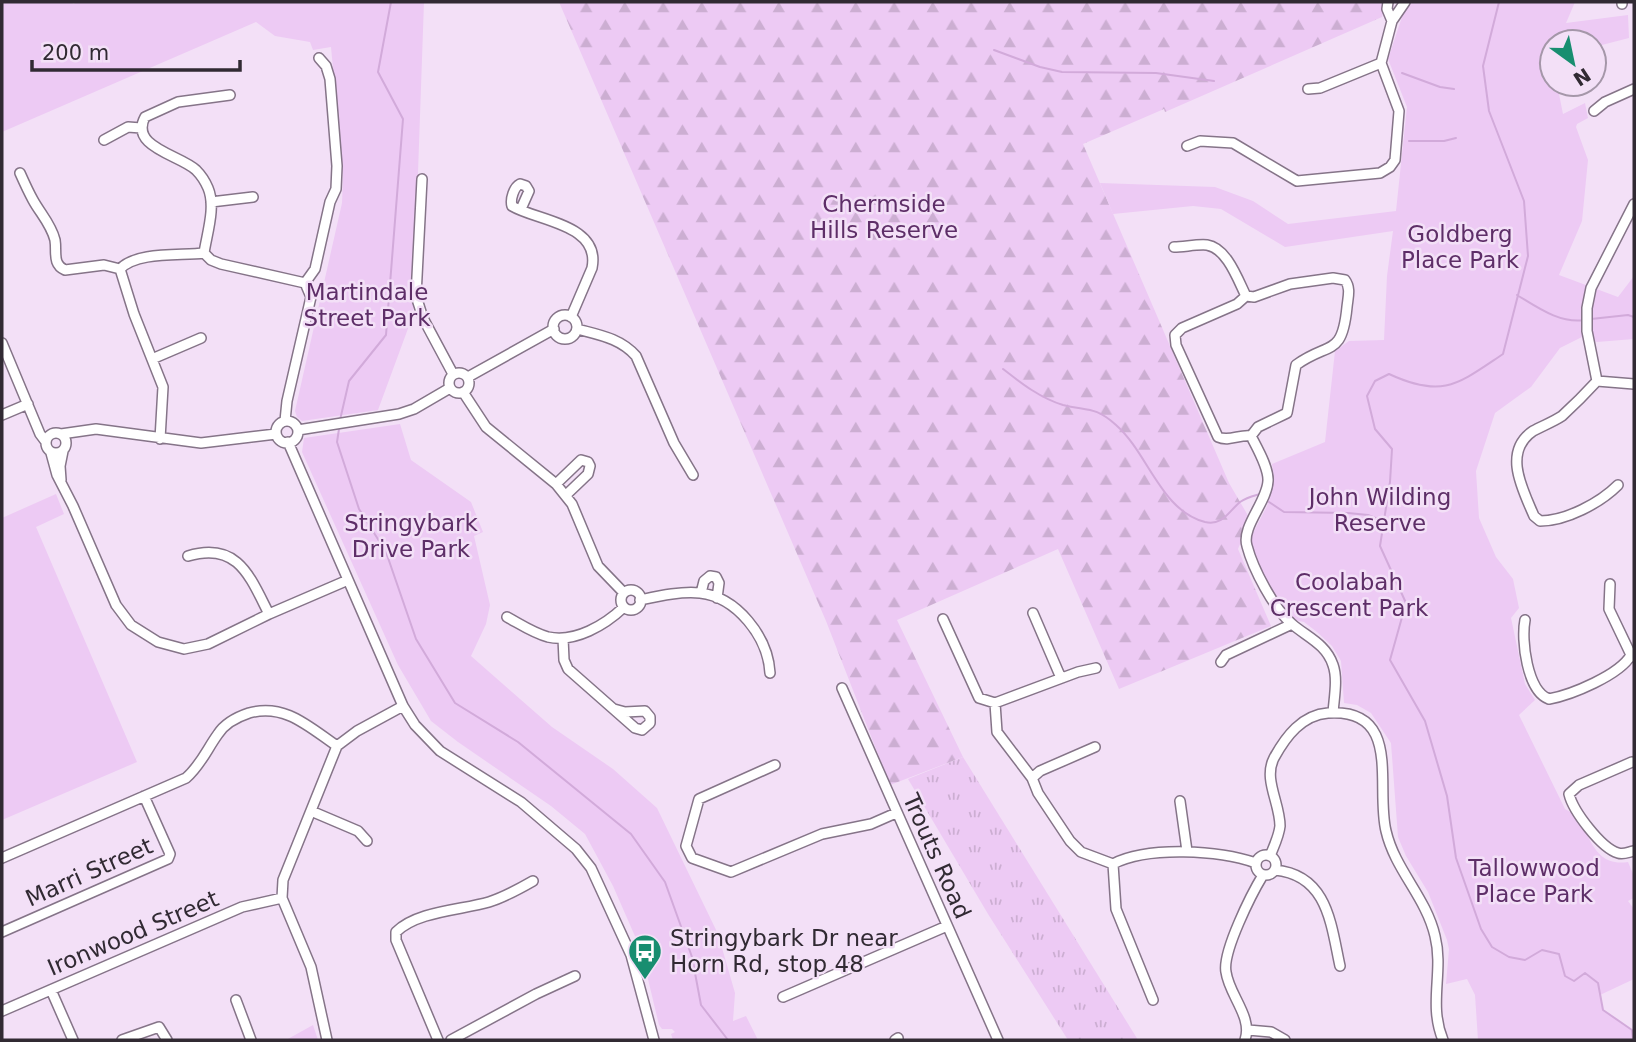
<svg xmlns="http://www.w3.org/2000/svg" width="1636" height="1042" font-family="'DejaVu Sans',sans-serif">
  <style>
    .grass { fill: url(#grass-tufts) }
    .forest { fill: url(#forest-firs) }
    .green { fill: #edcaf4 }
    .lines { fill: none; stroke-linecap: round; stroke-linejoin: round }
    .stream { stroke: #d2aada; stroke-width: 2 }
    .minor-casing { stroke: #857488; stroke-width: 12 }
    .minor { stroke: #fff; stroke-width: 9 }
    .labels { text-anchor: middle; stroke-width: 5; stroke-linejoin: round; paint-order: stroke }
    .park-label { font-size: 23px; fill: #5e2e68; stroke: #f3e0f7 }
    .street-label { font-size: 23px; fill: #312a33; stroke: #f3e0f7 }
    .poi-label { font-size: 23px; fill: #312a33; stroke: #f3e0f7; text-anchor: start }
  </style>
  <defs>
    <pattern id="grass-tufts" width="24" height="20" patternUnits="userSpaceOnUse" patternTransform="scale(1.75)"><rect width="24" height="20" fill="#edcaf4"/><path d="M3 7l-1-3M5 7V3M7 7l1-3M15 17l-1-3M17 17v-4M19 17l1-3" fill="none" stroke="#ccaed2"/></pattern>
    <pattern id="forest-firs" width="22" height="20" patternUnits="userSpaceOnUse" patternTransform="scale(1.75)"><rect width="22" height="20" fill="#edcaf4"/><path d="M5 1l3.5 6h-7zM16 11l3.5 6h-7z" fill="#ccaed2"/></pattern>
  </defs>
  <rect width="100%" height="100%" fill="#f3e0f7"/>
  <path class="grass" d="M963,757L1138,1040H1068L988,914L908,779Z"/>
  <path class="forest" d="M559,2H1386L1382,17L1165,112L1164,109L1083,144L1229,483L1250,519L1238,549L1271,626L1119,689L1058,549L897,620L963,757L890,785L826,621Z"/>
  <path class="green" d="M2,2H72L73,4L78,2H424L413,315L378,410L302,421L297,417L295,411L342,203L343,177L331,47L313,50L310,42L275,36L256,22L2,132Z
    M1407,2H1575L1566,23L1628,15L1629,38L1594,47V42H1552V84H1557L1563,114L1585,103L1588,118L1577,124L1576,127L1588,160L1582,221L1559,275L1618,297L1634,276V339L1597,342L1582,337L1560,348L1531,387L1495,413L1476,471L1479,518L1496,557L1513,579L1519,608L1511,618L1525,684L1535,700L1519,715L1565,809C1592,822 1587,868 1628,862L1634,876V898L1628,901L1634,909V979L1600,995L1603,1010L1632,1030L1633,1040H1478L1475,995L1467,979L1446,984L1449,949L1447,940L1428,892L1406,856L1398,837L1391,743L1371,713L1357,705L1344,703L1341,661L1332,646L1317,632L1304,622L1294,620L1279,607L1251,547L1252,535L1267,506L1274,478L1272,464L1325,442L1335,351L1349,341L1384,340L1387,276L1393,231L1285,247L1221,209L1193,206L1113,214L1100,183L1215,187L1253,201L1288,224L1396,211L1407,107L1388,59Z
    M400,424L411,460L471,502L483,532L474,536L490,605L486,624L471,656L552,727L613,769L657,808L718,934L735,993L733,1021L746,1016L758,1040H673L671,1034L675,1032L672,1029H662L659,1025L641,950L613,886L585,834L551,806L458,742L431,721L398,665L302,452L304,438Z
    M56,494L64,514L36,527L137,762L2,820V518Z
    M313,1025L318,1040H286Z"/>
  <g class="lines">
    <path class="stream" d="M1499,2L1483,66L1489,111L1524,201L1528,256L1503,354C1458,384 1443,399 1389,374L1375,381L1367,396L1375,429L1392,449L1390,482L1380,546L1406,603L1390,660L1425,721L1447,796L1456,858L1481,929L1492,947L1509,957L1525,960L1542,950L1559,954L1565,976L1574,981L1585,973L1598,983L1603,1010L1632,1030L1633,1040
      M994,50L1040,67L1062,72L1156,73L1214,81
      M1402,73L1440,87L1454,89
      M1409,141H1444L1456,138
      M1517,295C1537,307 1560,324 1585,320
      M1591,319L1628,315L1634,317
      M1003,369C1021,383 1040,398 1063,405C1087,411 1095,406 1116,425C1148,453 1161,511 1205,522C1223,526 1229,511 1240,502C1247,497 1253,496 1260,494
      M340,420L349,381L386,335L403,119L378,72L391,2
      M339,429L337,442L359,509L386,552L416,639L455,703L518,742L631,834L665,882L692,957L701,1005L728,1040
      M1269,502L1284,512L1348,513L1368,515L1383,521"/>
    <g class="minor-casing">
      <path id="minor" d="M1388,2L1387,9L1392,21
        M1622,2V4
        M1308,89L1320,88L1381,63
        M1594,111L1605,102L1634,89
        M104,140L128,127L141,128
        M1187,146L1200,141L1233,143L1297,181L1380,173L1390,167L1395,160L1399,111L1381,63L1392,21L1405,2
        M20,173C24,182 28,191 33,200C40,213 51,224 55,240C57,252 52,264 65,270L104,265L120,269
        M422,179L416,296L423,318L453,374
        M211,202L253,197
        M521,209L529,191L526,186L520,184C514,187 510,199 512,206C537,221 601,224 592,268L571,317
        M1174,247C1184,247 1197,244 1207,245C1227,248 1238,280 1246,296
        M204,253C207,233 216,207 208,188C205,181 201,175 196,170C180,155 129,147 145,117L178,102L230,95
        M120,269C137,251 181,256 204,253L211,260L221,264L305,283
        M120,269L134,314L163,387L160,439
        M1333,278L1345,280C1351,288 1348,297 1347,307C1342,358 1329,341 1296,365L1287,413L1258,427L1251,436C1240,434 1229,442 1218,437L1176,345L1175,335L1182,328L1237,304L1246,296L1254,297L1290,284Z
        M553 327a12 12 0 1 1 24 0a12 12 0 1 1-24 0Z
        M577,329C599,335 620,338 636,356L674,443L693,475
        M2,343L40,434L46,442
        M152,359L201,338
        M449 383a10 10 0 1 1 20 0a10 10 0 1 1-20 0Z
        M468,377L554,329
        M1597,381C1586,393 1574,405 1562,416C1553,422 1542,426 1533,431C1502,452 1523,490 1534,516L1540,521C1566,521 1600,503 1618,485
        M1597,381L1587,331V308L1591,288L1634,204
        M1597,381L1634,384
        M463,392L486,427L556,484L572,504L598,566L624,593
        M2,415L28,404
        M285,421L287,401L311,297L305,283L315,269L330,202L336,189L337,166L330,79L326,66L319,58
        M276 432a11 11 0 1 1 22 0a11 11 0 1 1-22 0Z
        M298,430L399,414L414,409L450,388
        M46 443a10 10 0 1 1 20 0a10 10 0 1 1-20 0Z
        M61,434L96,429L201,443L276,434
        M1251,436C1257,448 1269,468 1268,481C1267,502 1241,527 1247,546C1253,569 1274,609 1292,624C1307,637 1326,644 1333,665C1338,679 1334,698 1333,713
        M288,442L403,706L415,725L440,751L521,802L576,849L591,868L631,955L654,1040
        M51,453L57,475L73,506L116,605L131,625L158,642L184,649L208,644L269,614L348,580
        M61,480L60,466L63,451
        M556,484L581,460L588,462L590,466L588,474L566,495
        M188,556C238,541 250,577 269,614
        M1610,584L1609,609L1631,655
        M621 600a10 10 0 1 1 20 0a10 10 0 1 1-20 0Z
        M701,593L704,581L710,576L716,577L719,583L717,598
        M640,600C659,596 681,591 700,593C737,597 768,637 770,673
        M1033,613L1061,678
        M507,617C520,624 533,633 548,637C575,643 605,625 624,607
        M943,619L979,698L995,703L997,732L1032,778L1038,793L1070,841L1081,852L1113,864C1148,846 1219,850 1256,863
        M1525,620C1521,640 1527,691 1549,699C1571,695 1620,675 1631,655L1634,657
        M563,638L564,660L568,669L635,728L642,730L650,723V717L645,711L625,712L614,709
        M1221,662L1226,655L1292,624
        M842,688L998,1040
        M995,703L1078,672L1096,668
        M1632,762L1579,785L1569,794C1573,811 1601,848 1618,853C1624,855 1628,852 1634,851
        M775,765L699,799L686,846L692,858L731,872L822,834L871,824L896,813
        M1032,778L1040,771L1095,747
        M1180,801L1187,851
        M311,811L358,831L367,841
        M1256 865a10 10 0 1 1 20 0a10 10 0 1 1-20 0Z
        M1270,856C1274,846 1279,836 1280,826C1280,803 1263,779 1274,758C1286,736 1302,715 1328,713C1403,708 1375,787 1386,831C1395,870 1426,897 1435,936C1444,972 1428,1004 1443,1040
        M2,858L186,778C201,765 207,749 218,734C225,723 237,717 249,713C285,703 309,727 337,746
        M1113,864L1116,909L1153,1000
        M1275,870C1328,875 1331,925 1340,966
        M2,932L168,859L170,854L144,796
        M51,990L73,1040
        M783,997L947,926
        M236,1000L251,1040
        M2,1011L242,907L282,898
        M1248,1030L1271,1032L1285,1040
        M122,1040L159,1027L167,1040
        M327,1040L311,967L282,898L283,880L337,746L357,731L403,706
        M438,1040L396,940V932C417,911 462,910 489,902C505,897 519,889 533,881
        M451,1040L536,994L575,976
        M895,1040L898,1038
        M1245,1040C1253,1017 1229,995 1226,972C1222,952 1252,893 1263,875"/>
    </g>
    <use href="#minor" class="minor"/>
  </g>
  <defs>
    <g id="bus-pin" transform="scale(1.75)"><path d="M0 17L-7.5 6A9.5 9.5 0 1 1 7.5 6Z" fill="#188e70" stroke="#f3e0f7"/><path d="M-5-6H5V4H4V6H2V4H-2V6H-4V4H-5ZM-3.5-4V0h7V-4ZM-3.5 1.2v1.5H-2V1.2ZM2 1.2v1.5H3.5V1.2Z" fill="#fff"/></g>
  </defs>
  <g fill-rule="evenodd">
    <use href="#bus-pin" x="645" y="951"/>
  </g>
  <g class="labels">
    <g class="park-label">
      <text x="884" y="212">Chermside<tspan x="884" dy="26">Hills Reserve</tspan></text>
      <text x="1460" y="242">Goldberg<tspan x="1460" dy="26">Place Park</tspan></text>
      <text x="367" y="300">Martindale<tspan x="367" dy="26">Street Park</tspan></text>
      <text x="1380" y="505">John Wilding<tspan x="1380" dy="26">Reserve</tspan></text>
      <text x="411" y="531">Stringybark<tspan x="411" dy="26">Drive Park</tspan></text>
      <text x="1349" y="590">Coolabah<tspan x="1349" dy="26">Crescent Park</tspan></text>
      <text x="1534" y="876">Tallowwood<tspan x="1534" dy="26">Place Park</tspan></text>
    </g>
    <g class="street-label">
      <text transform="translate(937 856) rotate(66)" y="8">Trouts Road</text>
      <text transform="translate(89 872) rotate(-24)" y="8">Marri Street</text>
      <text transform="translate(133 933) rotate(-23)" y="8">Ironwood Street</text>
    </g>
    <g class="poi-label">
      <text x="670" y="946">Stringybark Dr near<tspan x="670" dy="26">Horn Rd, stop 48</tspan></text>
    </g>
  </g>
  <rect width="1636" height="1042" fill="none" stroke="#312a33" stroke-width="7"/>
  <g transform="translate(1573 63) rotate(147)"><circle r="33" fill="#f3e0f7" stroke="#a597a9" stroke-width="2"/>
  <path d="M0-5L12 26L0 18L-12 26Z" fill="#188e70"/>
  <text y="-10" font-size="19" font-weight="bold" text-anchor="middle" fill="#312a33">N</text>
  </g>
  <path d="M32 60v10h208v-10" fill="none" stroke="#312a33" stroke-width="3.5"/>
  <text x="42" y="60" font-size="21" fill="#312a33" stroke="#f3e0f7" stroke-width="5" paint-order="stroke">200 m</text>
</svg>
